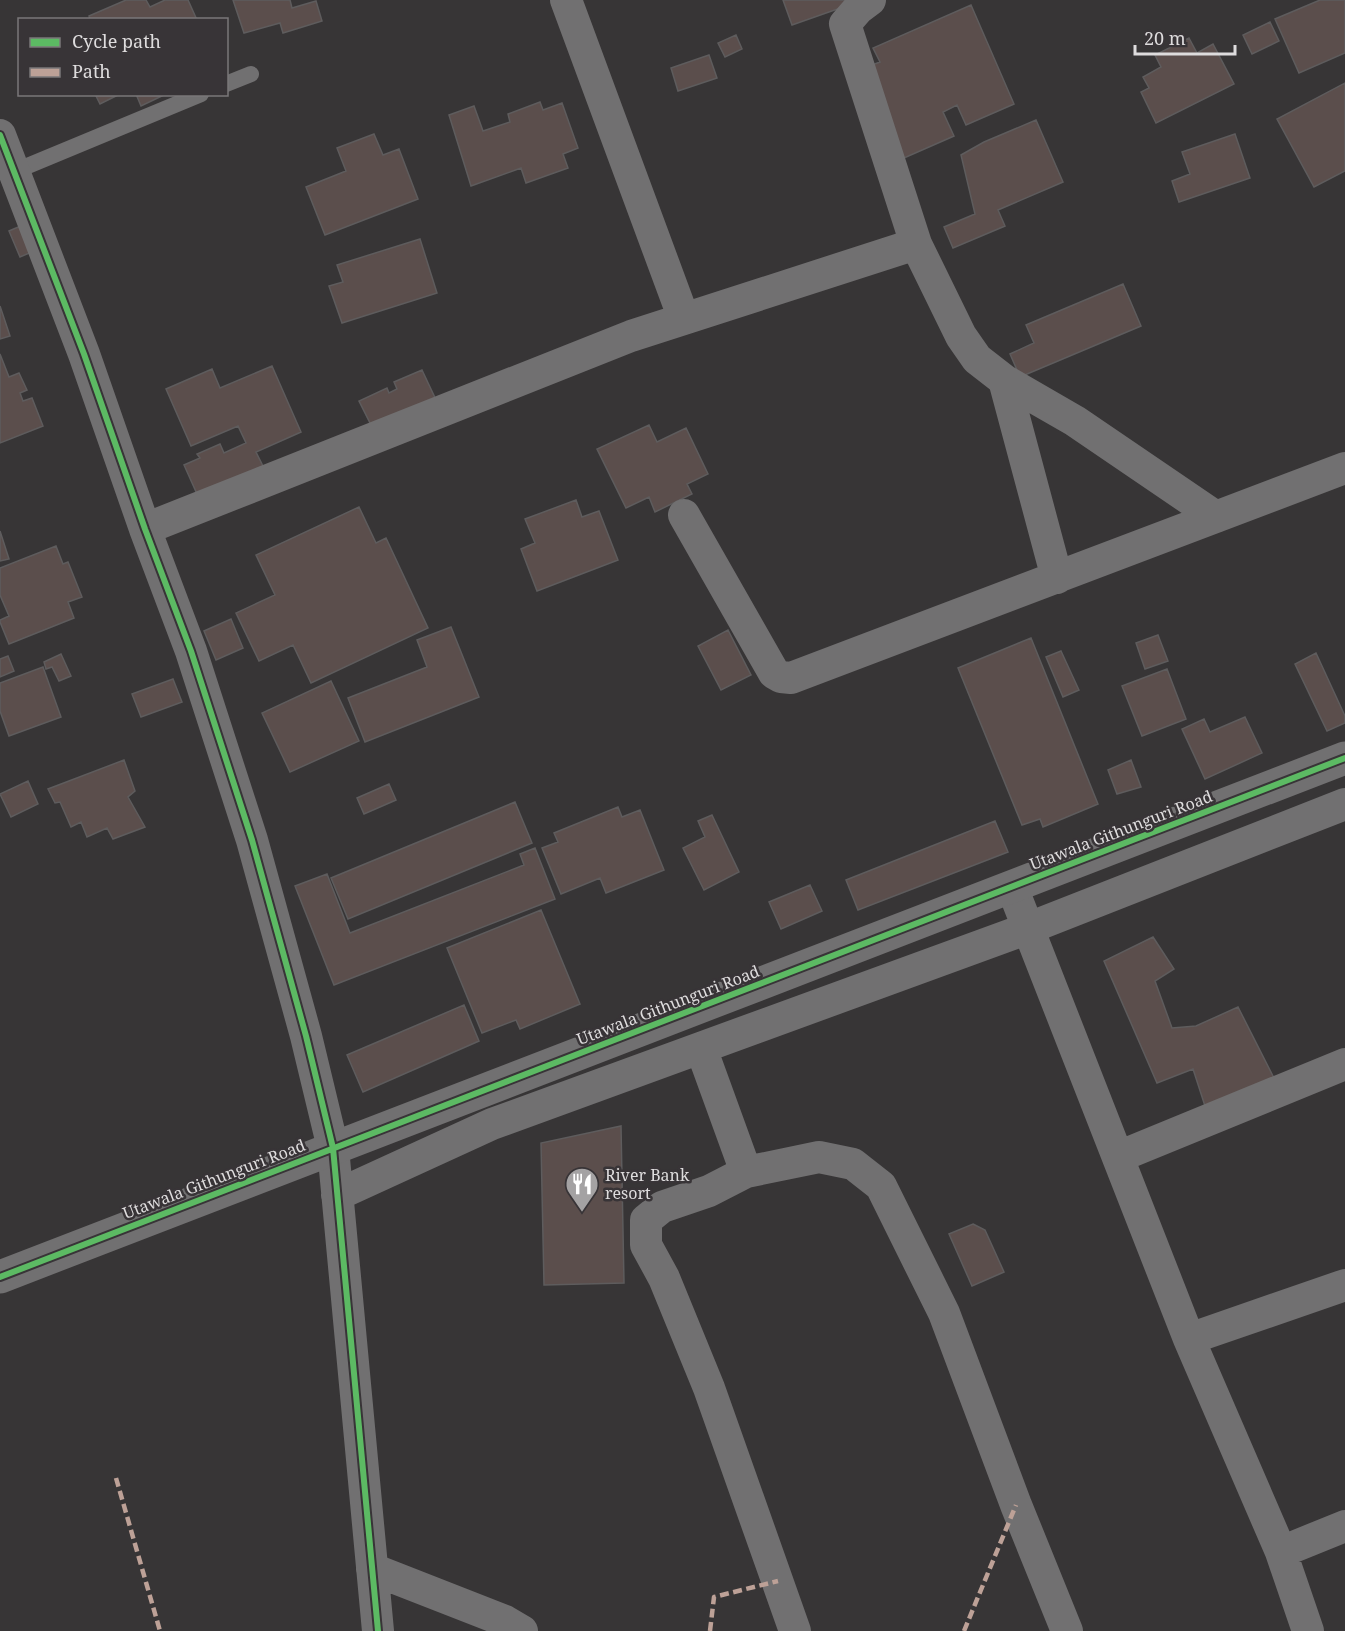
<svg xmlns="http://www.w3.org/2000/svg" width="1345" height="1631" font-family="'Noto Serif',serif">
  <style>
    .building { fill: #5b4e4c; stroke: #5e5c5d; stroke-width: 1.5 }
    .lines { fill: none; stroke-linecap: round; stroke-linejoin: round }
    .service { stroke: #717071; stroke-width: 16 }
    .minor { stroke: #717071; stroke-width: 32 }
    .tertiary { stroke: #717071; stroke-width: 33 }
    .quiet { stroke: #bda197; stroke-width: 4.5; stroke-dasharray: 9 4.5; stroke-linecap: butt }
    .cycleway-casing { stroke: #383437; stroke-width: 10 }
    .cycleway { stroke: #5cba63; stroke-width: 6 }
    .labels { text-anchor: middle; stroke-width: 5; stroke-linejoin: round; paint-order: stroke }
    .street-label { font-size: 16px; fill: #dedcdd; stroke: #383437 }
    .poi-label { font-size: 16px; fill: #dedcdd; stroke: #383437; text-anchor: start }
  </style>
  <rect width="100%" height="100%" fill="#373536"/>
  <path class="building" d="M126,0H146L150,7L165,0H188L197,20H90L89,16Z
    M233,0H290L292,8L316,1L322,21L283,33L280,23L244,33Z
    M783,0H863L792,25Z
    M1320,0H1345V53L1299,73L1275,19Z
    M971,5L1014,104L966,125L957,105L943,112L954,136L904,158L864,68L880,62L873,48Z
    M1270,22L1279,41L1252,54L1243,35Z
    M736,35L742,49L725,57L718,43Z
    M1189,38L1197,53L1213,44L1234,84L1156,123L1141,92L1149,88L1143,77L1161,67L1155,55Z
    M709,55L717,78L678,91L671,68Z
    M1345,83V171L1314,187L1277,119Z
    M95,94H120L100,104Z
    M136,94H166L141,106Z
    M540,102L543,110L562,103L578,148L563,154L568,168L526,183L521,168L471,186L449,115L474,106L483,131L510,122L508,114Z
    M1036,120L1063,182L998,210L1005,226L953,248L944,227L975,214L961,155L984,142Z
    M374,134L383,155L399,149L418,199L325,235L306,187L346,171L337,148Z
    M1235,134L1250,178L1179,202L1172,181L1190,174L1182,152Z
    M30,222L41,248L20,257L9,231Z
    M420,239L437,293L342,323L329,286L343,282L337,265Z
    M1123,284L1141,326L1020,377L1010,354L1034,343L1026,325Z
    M0,306L10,336L0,339Z
    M0,354L9,377L19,373L27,390L20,393L23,401L32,398L43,426L0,443Z
    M272,366L301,432L256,452L263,466L197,494L184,465L200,458L197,454L220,444L224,453L246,443L238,426L191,446L166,389L212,369L220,388Z
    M422,370L437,402L374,431L359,401L387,388L389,393L397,389L394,382Z
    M649,425L657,442L686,428L708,474L687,484L692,494L655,512L649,497L626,508L597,449Z
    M576,500L582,517L599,511L618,560L537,591L521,549L535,543L525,519Z
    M359,507L376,543L386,538L428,628L311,683L293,645L259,661L236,613L275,595L256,555Z
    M0,531L9,559L0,561Z
    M56,546L63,564L68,562L82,597L68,602L74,618L9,644L0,622V620L9,616L0,595V568Z
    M231,619L243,648L216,660L204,631Z
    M451,627L479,697L365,742L348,698L427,667L417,640Z
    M728,630L751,675L721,690L698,646Z
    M1158,635L1168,661L1145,669L1136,643Z
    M1031,638L1098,804L1043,827L1040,819L1022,825L958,668Z
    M1061,651L1079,690L1063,697L1046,657Z
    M1316,653L1345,716V723L1327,731L1295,664Z
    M61,654L71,676L59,681L52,667L46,669L44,662Z
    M8,656L14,671L0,677V659Z
    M43,667L61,717L9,736L0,711V683Z
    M1167,669L1186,719L1142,736L1122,686Z
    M173,679L182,702L141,717L132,694Z
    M331,681L359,741L290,772L262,713Z
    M1245,717L1262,753L1205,779L1182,729L1204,719L1210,732Z
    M124,760L135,791L128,797L145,827L113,839L107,828L87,837L81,822L71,827L60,802L55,803L48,789Z
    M1131,760L1141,787L1117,794L1108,770Z
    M28,781L38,804L11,817L0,794Z
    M389,784L396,800L364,814L357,798Z
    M515,802L532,843L348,919L331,878Z
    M618,807L622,817L640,810L664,870L606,893L600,878L561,894L542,848L558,842L554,833Z
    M712,815L739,872L704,890L683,848L705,837L698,821Z
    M995,821L1008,852L858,910L846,880Z
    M535,848L555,899L334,985L295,886L327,874L350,933L524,865L520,854Z
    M810,885L822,911L781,929L769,902Z
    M541,910L580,1004L520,1029L516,1020L482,1033L447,948Z
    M1153,937L1174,969L1155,981L1172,1028L1196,1026L1238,1007L1274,1078L1205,1106L1193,1069L1157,1083L1104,961Z
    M464,1005L479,1041L363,1092L347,1055Z
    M621,1126L624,1283L544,1285L541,1143Z
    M973,1224L985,1230L1004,1272L972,1286L949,1234Z"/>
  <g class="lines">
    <path class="service" d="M226,84L251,74
      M13,172L201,94"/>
    <path class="minor" d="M566,0L684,319
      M870,0L858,9L845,24L916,244L961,336L977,359L1004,380L1075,421L1216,517
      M0,135L84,354L145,529L191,651L252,840L306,1036L333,1148L378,1631
      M1004,380L1057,578
      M684,515L774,673L781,677L791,678L1345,468
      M145,529L631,336L916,244
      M1012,887L1189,1339L1281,1552L1308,1631
      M701,1048L746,1172L819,1157L853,1164L881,1186L944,1313L1016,1505L1067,1631
      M1118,1157L1345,1064
      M746,1172L709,1191L662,1207L646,1220V1245L664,1278L709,1388L795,1631
      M337,1195L492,1124L1029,928L1345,804
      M1189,1339L1345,1285
      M1281,1552L1345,1526
      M372,1569L505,1621L522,1631"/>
    <path class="tertiary" d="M0,1277L1345,758"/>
    <path class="quiet" d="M116,1478L160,1631
      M710,1631L714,1597L778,1581
      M964,1631L1016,1505"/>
    <g class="cycleway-casing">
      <path id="cycleway" d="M0,135L84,354L145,529L191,651L252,840L306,1036L333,1148L378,1631
        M0,1277L1345,758"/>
    </g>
    <use href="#cycleway" class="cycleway"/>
  </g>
  <defs>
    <g id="restaurant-pin" transform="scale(1.725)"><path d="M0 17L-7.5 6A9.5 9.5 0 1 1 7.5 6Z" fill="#a4a2a3" stroke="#383437"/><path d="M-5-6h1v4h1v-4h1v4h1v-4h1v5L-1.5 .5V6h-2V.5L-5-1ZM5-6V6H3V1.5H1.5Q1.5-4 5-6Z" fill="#fff"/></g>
  </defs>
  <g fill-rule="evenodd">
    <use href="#restaurant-pin" x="582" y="1184"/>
  </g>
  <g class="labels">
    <g class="street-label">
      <text transform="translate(1121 830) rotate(-21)" y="6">Utawala Githunguri Road</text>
      <text transform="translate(668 1005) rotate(-21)" y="6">Utawala Githunguri Road</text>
      <text transform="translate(214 1179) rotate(-21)" y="6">Utawala Githunguri Road</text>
    </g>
    <g class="poi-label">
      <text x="605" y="1181">River Bank<tspan x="605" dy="18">resort</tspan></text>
    </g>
  </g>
  <rect x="18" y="18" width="210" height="78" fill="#383437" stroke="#7a7779" stroke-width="1.5"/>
  <rect x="30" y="38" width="30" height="9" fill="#5cba63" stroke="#7a7779" stroke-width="1.5"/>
  <text x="72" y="48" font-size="18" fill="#dedcdd">Cycle path</text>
  <rect x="30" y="68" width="30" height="9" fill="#bda197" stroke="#7a7779" stroke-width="1.5"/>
  <text x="72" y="78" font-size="18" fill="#dedcdd">Path</text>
  <path d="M1135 45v9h100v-9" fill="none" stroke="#dedcdd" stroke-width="3"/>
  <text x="1144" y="45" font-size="18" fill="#dedcdd" stroke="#383437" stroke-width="4.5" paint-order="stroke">20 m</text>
</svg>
